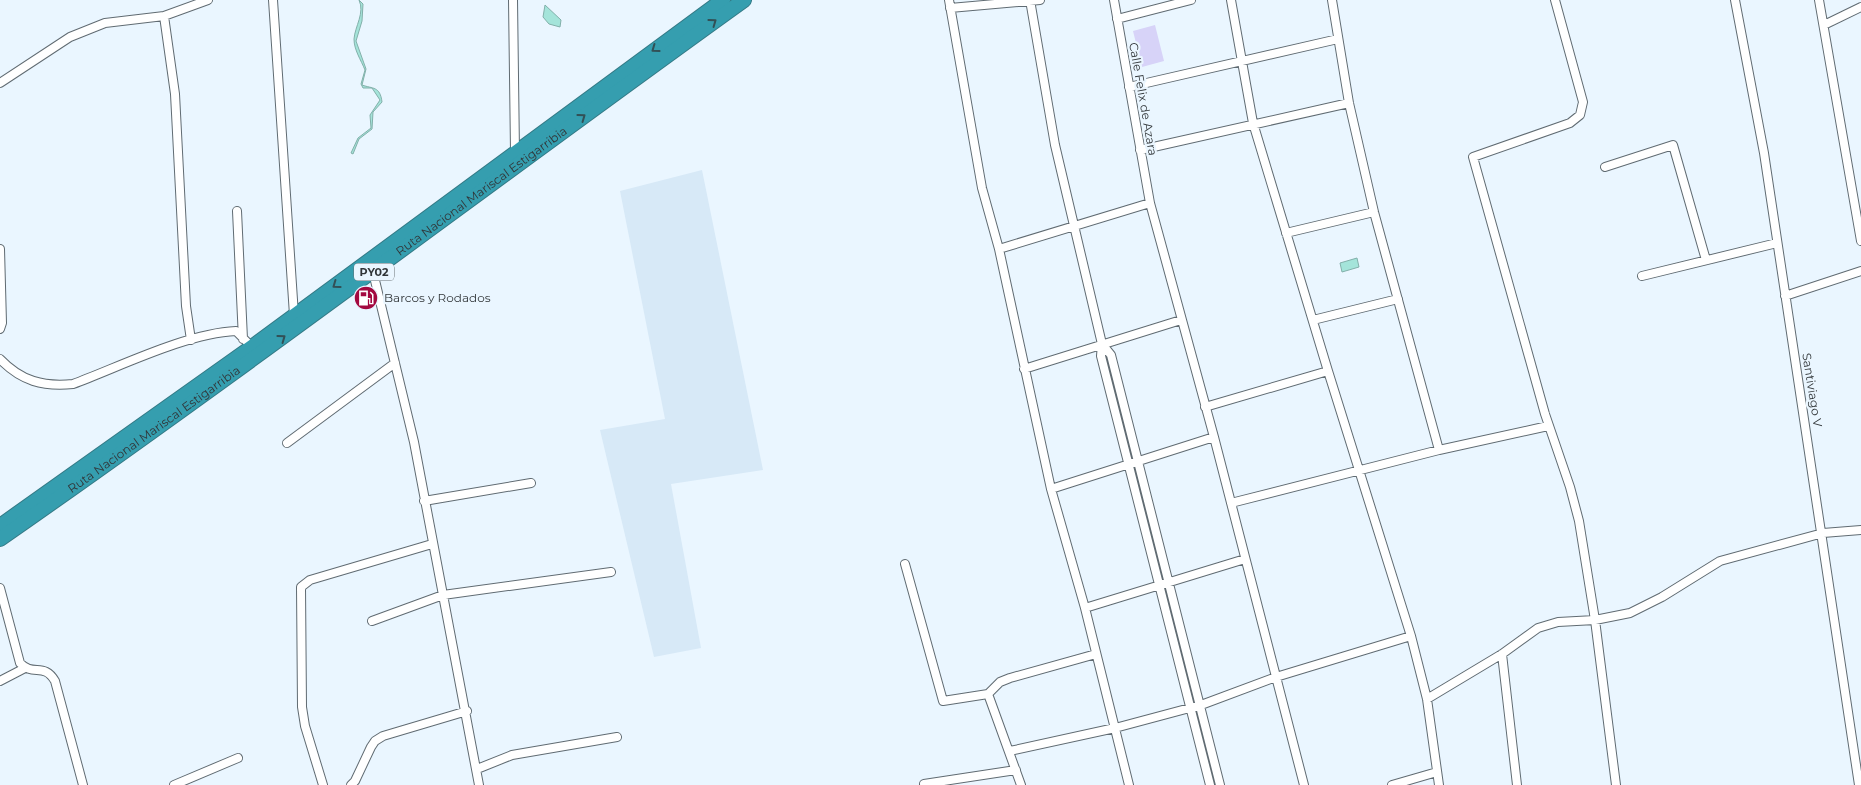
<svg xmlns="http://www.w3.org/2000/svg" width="1861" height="785" font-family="Montserrat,sans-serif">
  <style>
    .built { fill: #d7e9f7 }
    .green { fill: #d7d3f8 }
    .water { fill: #a4e4da; stroke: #82b0aa }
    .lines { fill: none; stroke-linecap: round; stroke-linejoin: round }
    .street-casing { stroke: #606b72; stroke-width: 10 }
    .highway-casing { stroke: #347a86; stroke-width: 16 }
    .street { stroke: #fff; stroke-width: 8 }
    .highway { stroke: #359eaf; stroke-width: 14 }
    .oneway { stroke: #325056 }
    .labels { text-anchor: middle; stroke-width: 4.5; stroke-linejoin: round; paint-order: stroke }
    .shield { fill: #eaf6ff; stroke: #687074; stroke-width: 1 }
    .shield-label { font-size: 11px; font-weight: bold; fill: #313639 }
    .street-label { font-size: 12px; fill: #313639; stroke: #eaf6ff }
    .poi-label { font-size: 12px; fill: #313639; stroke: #eaf6ff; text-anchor: start }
  </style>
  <rect width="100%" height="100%" fill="#eaf6ff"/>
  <path class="built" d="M702,170L763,470L671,484L701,648L654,657L600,430L665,419L620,191Z"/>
  <path class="green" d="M1155,25L1164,61L1142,67L1133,31Z"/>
  <path class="water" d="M359,0L363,4L362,21L356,41L366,69L362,85C373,89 380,86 382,102L373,112L372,129L359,139L353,154L351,153L358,138L371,128L370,115L380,100L372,88H363L361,84L365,70C361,60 354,50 354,39C355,26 365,13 359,0Z
    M545,5L561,20L560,27L549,24L543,17Z
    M1357,258L1359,267L1342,272L1340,263Z"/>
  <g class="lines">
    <g class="street-casing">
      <path id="street" d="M273,0L294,315
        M513,0L515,152
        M949,0L982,188L999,249L1051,489L1085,608L1129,785
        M1030,0L1055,145L1102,344
        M1114,0L1150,203L1214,437L1304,785
        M1231,0L1253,123L1328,371L1411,636L1427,699L1439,785
        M1332,0L1349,103L1374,212L1439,450
        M1555,0L1583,102L1580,115L1570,123L1473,157L1545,414L1570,487L1579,521L1595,620L1616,785
        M1735,0L1764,153L1859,785
        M1819,0L1861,241
        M950,8L1040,0
        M164,16L175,94L186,306L191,340
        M1117,19L1191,0
        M1824,25L1861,7
        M0,83L70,37L105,23L164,16L208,0
        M1129,87L1338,39
        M1140,150L1349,103
        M1605,167L1673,145L1706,260
        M237,211L243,339
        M1286,233L1374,212
        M0,249L2,323L0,329
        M999,249L1150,203
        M372,268L414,442L479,785
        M1642,276L1777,243
        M1785,296L1861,271
        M1313,320L1398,299
        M0,359C21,381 43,387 73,384C119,367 187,333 236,331L252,347
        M1024,369L1181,320
        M1205,407L1328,371
        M287,443L395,363
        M1051,489L1214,437
        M424,501L531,483
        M1231,503L1439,450L1548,426
        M905,564L943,701L988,694L1000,682L1010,678L1096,654
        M0,588L20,663C33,677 44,662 55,681L83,785
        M1085,608L1245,559
        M372,621L443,595L611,572
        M1502,654L1517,785
        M0,681L25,668
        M988,694L1021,785
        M1427,699L1502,654L1538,628L1558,622L1595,620L1630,613L1662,597L1720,561L1823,533L1861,530
        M1010,751L1115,728L1201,705L1276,677L1411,636
        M477,769L512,755L617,737
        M924,784L1016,770
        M174,785L238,758
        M323,785L305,726L302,707L301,587L310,580L432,544
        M351,785L355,781L371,747L375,741L383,736L467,711
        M1210,785L1101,356L1102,344L1111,355L1220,785
        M1392,785L1437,772"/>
    </g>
    <g class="highway-casing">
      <g id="highway">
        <path d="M0,526L252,347L723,0"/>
        <path id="s1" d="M0,539C251,364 495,179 744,0"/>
      </g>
    </g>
    <use href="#street" class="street"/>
    <use href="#highway" class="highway"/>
  </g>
  <defs><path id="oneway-chevron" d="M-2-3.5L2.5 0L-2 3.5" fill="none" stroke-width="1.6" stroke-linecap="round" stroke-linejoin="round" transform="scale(1.25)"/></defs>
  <g class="oneway">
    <use href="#oneway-chevron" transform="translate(713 22) rotate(-36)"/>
    <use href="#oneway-chevron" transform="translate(655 49) rotate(144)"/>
    <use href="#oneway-chevron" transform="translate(582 117) rotate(-36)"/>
    <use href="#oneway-chevron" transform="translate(336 285) rotate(144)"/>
    <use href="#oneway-chevron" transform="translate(282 338) rotate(-36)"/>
  </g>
  <defs>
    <g id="fuel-disc" transform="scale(1.25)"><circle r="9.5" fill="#a3083f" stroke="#eaf6ff"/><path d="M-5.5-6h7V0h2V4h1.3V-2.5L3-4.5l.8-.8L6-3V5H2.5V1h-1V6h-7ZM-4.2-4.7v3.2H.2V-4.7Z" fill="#fff"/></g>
  </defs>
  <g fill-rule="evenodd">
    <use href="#fuel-disc" x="366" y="298"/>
  </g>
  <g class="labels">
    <rect class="shield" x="354" y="263.5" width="40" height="17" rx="4"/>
    <g class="shield-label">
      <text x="374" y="276">PY02</text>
    </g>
    <g class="street-label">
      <text transform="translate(1143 99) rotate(80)" y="4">Calle Felix de Azara</text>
      <text dy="4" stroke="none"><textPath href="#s1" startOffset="594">Ruta Nacional Mariscal Estigarribia</textPath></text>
      <text transform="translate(1812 390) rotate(81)" y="4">Santiviago V</text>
      <text dy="4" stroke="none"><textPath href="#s1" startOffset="189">Ruta Nacional Mariscal Estigarribia</textPath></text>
    </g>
    <g class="poi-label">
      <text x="384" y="302">Barcos y Rodados</text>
    </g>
  </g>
</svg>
